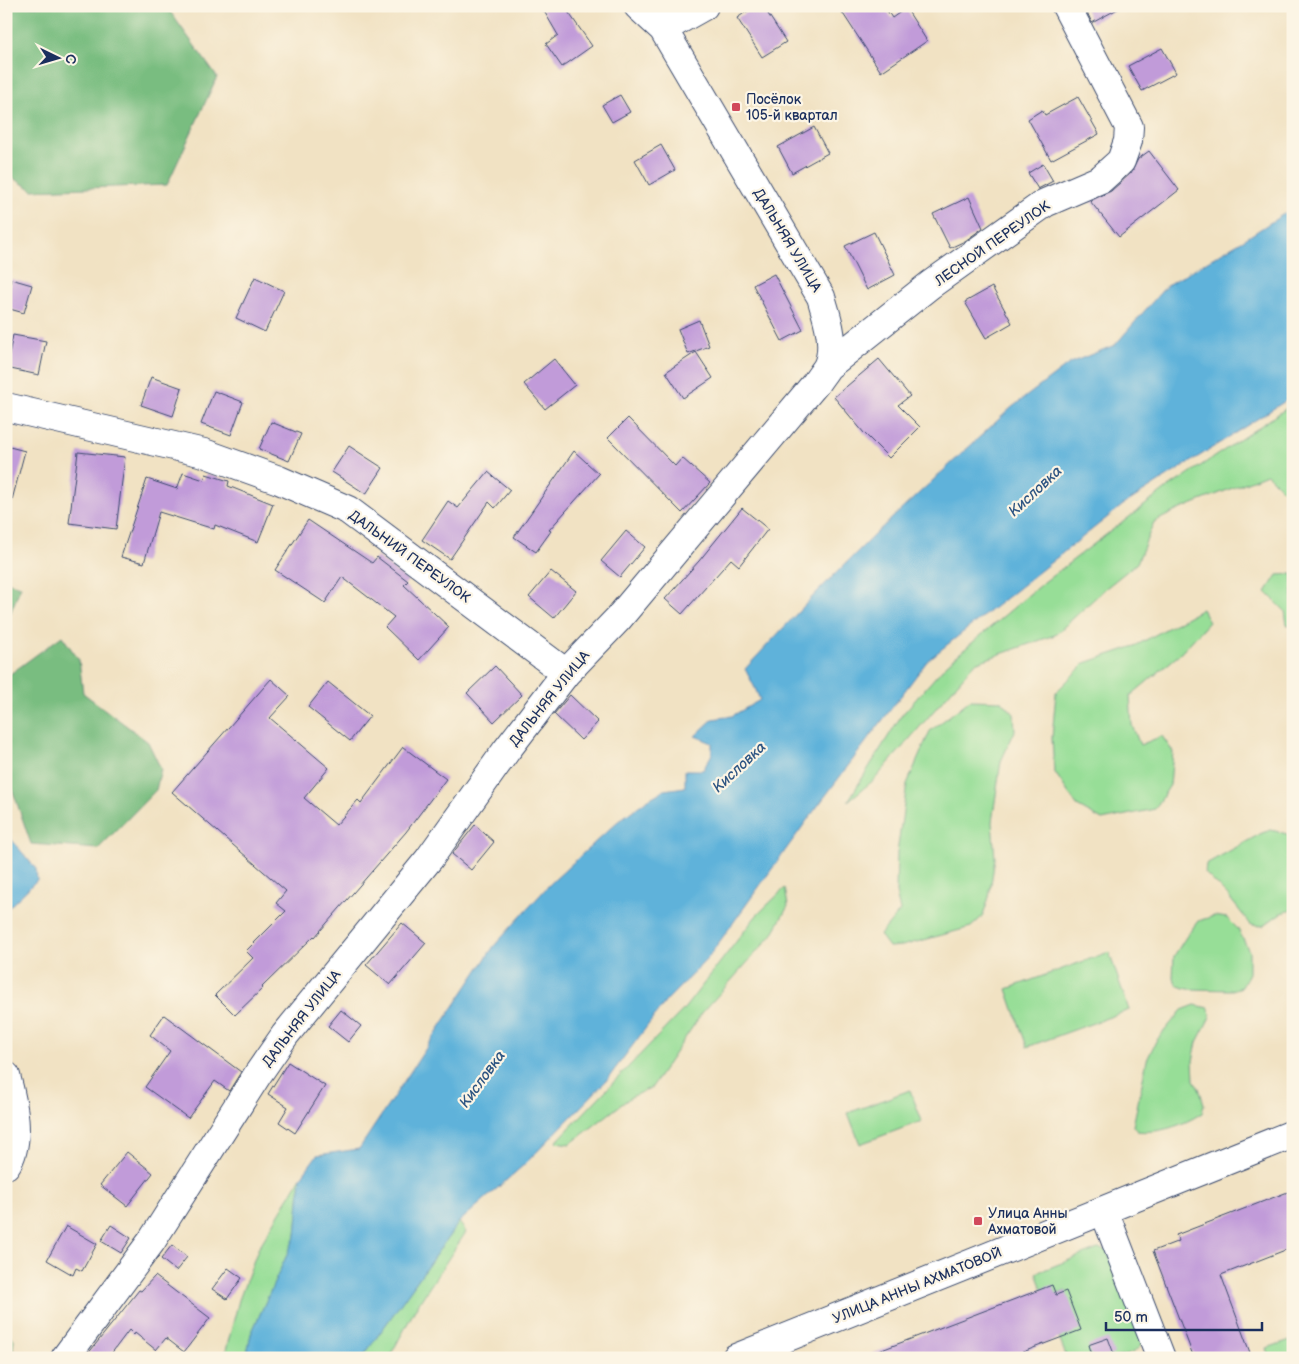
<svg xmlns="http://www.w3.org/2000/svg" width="1299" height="1364" font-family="'Balsamiq Sans',sans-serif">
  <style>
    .green { fill: #97de97; stroke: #59867a }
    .forest { fill: #79bd80; stroke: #4a766f }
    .water { fill: #5eb2da; stroke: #3c709c }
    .building { fill: #c19bd9 }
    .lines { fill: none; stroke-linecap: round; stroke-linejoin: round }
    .minor-casing { stroke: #3b4a6d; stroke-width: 30 }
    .minor { stroke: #fff; stroke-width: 28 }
    .poi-dot { fill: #d1495b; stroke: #fcf5e5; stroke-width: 2 }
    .labels { text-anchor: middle; stroke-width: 4.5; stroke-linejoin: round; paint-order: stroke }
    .poi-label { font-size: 14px; fill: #1b2f5e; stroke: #fcf5e5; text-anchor: start }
    .street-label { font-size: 14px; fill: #1b2f5e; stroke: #fcf5e5 }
    .water-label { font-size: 15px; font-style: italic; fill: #2f5683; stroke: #fcf5e5 }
  </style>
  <rect width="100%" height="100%" fill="#fcf5e5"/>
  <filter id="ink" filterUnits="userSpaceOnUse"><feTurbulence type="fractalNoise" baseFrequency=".02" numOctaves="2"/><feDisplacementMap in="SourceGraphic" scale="10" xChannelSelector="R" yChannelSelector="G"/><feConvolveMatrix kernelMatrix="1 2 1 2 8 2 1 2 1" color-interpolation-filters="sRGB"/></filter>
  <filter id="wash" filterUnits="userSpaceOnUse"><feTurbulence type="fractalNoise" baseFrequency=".0096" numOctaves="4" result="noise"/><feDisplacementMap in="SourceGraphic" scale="20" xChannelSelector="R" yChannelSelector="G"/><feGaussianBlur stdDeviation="1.12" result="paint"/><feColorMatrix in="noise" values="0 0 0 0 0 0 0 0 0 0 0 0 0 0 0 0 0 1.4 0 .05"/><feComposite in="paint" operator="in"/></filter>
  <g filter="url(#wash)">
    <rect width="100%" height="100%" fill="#f1e2c3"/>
    <path class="green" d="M1293,404V500L1267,474L1178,510L1154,522L1137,563L1106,588L1055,635L975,663L875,779L848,801L901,716L946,665L1039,586L1166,489Z
      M1293,574V627L1287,625L1285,611L1266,592L1277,575Z
      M1202,609L1209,622L1180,654L1130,696L1132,725L1140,745L1162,736L1173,752L1170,785L1155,809L1102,820L1077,806L1054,771L1052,738L1056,692L1085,663L1135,646Z
      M970,700L1002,701L1014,714L1015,731L1001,761L992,822L995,858L989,897L983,916L971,927L902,946L889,947L880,935L900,911L896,892L897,853L907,784L930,731Z
      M1271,830L1287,834L1293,841V910L1281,913L1263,926L1251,925L1228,896L1205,873L1206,864L1262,833Z
      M785,888L788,906L772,935L702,1013L652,1087L631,1097L570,1144L556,1142L684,1009L756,916Z
      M1214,916L1227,918L1238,929L1249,951V973L1242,987L1232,990L1188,989L1178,986L1173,978L1174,956L1186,937L1198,921Z
      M1109,952L1129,1010L1027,1047L1007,989Z
      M1195,1005L1209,1008L1210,1017L1197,1042L1193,1061L1194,1080L1199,1088L1204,1104L1202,1113C1184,1125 1158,1134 1137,1131L1133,1126L1147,1060L1156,1041L1182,1010Z
      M910,1090L922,1121L860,1144L848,1113Z
      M301,1177L296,1235L251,1334L246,1358H224L239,1300L258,1249Z
      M459,1222L466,1232L417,1306L389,1358H362Z
      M1098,1249L1107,1250L1143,1342C1134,1364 1086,1358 1067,1358L1059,1338L1066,1291L1056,1295L1042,1289L1036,1273Z
      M6,1333L14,1339L12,1358H6Z
      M1293,1339V1358H1270L1267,1348Z"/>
    <path class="forest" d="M6,6H166L217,77L167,185L33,190L6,174Z
      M6,582L21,586L6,624Z
      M62,636L79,660L83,693L148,742L161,769L156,790L98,849L31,844L6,771V677Z"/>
    <path class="water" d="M1293,208V396L1123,505L928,660L808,819L707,959L666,1001L606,1081L526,1163L459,1222L362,1358H246L251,1334L296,1235L301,1177L317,1155L359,1149L494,946L550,884L617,822L647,800L664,790L685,787V770H703L712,754V743L695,736L713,719L732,716L760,700L755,688L745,669L817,592L875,534L1011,408L1070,363L1115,345L1167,285L1245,239Z
      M6,833L36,869L37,880L6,910Z"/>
    <g id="blocks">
      <path class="building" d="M541,6H564L592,46L562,67L546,44L558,35Z
        M755,6H763L786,42L762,57L737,18Z
        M838,6H884L892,18L906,8L927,41L881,72Z
        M1084,6H1123L1092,23Z
        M1162,48L1176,73L1142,91L1128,66Z
        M620,95L630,112L612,122L602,105Z
        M1078,97L1099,134L1051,160L1028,119L1042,110L1045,115Z
        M814,127L828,153L792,173L778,147Z
        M661,145L675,170L649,185L635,160Z
        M1149,151L1179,190L1119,237L1090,201L1111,191L1131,173L1138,159Z
        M1043,164L1053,181L1038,189L1028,173Z
        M969,197L983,228L965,241L950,248L933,214Z
        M874,232L895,275L867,290L845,246Z
        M774,274L803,330L782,341L753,285Z
        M255,277L284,291L265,332L236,318Z
        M11,279L32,285L24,313L6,308V298Z
        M992,287L1012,323L986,338L965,302Z
        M699,320L709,346L688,354L678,329Z
        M13,335L46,341L39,375L6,368Z
        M696,352L713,378L683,398L666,372Z
        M554,359L575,385L545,409L524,384Z
        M879,359L910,396L898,405L920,427L889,458L864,433L834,397Z
        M151,377L182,388L173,416L141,405Z
        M214,391L243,402L231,435L201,424Z
        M628,418L675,466L682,458L710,483L682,513L608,438Z
        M271,422L301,434L289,461L259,449Z
        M6,446L25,451L12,500L6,499Z
        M349,446L383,468L366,494L332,472Z
        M574,451L599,474L549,530L551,531L536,552L514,537Z
        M78,452L125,457L116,529L69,523Z
        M488,472L510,490L495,508L489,502L450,559L422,540L448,501L458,508Z
        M183,473L204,480L206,474L229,481L228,486L273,504L258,542L215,525L214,529L159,512L144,563L121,557L147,479L177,489Z
        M742,508L768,529L739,566L731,559L682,614L665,599L699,561Z
        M308,520L372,563L377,557L408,581L404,585L449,627L419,660L385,627L394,617L342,577L325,603L275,570Z
        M626,531L645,547L620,577L601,561Z
        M551,571L576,591L554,618L529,597Z
        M495,666L522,695L494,722L467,693Z
        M271,679L290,696L270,718L329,768L304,798L336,825L358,800L361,803L403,747L446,779L406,832L320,931L315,937L314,936L262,987L263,988L235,1015L215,995L253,958L246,951L286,911L276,903L286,891L172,792Z
        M328,682L370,716L350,741L308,707Z
        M570,695L598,722L581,740L554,714Z
        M475,825L494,842L471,870L452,854Z
        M402,923L426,943L390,985L366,965Z
        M341,1010L361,1026L348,1042L328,1026Z
        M164,1015L241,1072L229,1091L215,1081L188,1118L145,1087L170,1051L150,1035Z
        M288,1062L325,1086L295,1133L279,1122L288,1107L268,1094Z
        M127,1152L153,1173L127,1206L100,1185Z
        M1293,1190V1247L1221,1275L1252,1358H1194L1153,1251L1179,1241L1176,1235Z
        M111,1225L131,1238L121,1253L101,1241Z
        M66,1226L97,1244L82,1271L76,1268L73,1275L47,1260Z
        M172,1245L187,1257L176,1271L161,1259Z
        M228,1268L242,1278L227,1299L212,1289Z
        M155,1276L210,1318L184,1352L166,1338L156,1350L135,1333L134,1335L129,1330L108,1358H91L87,1355L139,1290L141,1291Z
        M1052,1285L1056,1295L1066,1291L1081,1330L1007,1358H866V1356Z
        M1108,1338L1114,1354L1103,1358H1092L1088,1345Z"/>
    </g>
  </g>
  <g filter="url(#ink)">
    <use href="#blocks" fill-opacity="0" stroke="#3b4a6d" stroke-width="1"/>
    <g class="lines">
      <g class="minor-casing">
        <path id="minor" d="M663,29L704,6
          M828,366L930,285L1045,203L1101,179L1121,161L1128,141L1129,127L1066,6
          M6,407L204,453L279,480L348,510L566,673
          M6,1076C13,1102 22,1141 6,1165
          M1104,1211L1161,1358
          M65,1358L151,1242L258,1074L285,1035L429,859L506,751L566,673L618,619L816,383C819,378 824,372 827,367C837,346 827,317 821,297L663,29L638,6
          M736,1358L1293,1134"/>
      </g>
      <use href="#minor" class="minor"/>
    </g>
  </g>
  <g class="poi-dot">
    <rect x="731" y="102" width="10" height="10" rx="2.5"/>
    <rect x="973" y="1216" width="10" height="10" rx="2.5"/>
  </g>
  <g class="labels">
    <g class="poi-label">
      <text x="746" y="104">Посёлок<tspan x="746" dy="16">105-й квартал</tspan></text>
      <text x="988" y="1218">Улица Анны<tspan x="988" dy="16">Ахматовой</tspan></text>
    </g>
    <g class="street-label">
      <text transform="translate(788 240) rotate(59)" y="5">ДАЛЬНЯЯ УЛИЦА</text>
      <text transform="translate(992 243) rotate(-35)" y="5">ЛЕСНОЙ ПЕРЕУЛОК</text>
      <text transform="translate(410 556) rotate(36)" y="5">ДАЛЬНИЙ ПЕРЕУЛОК</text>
      <text transform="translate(549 698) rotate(-51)" y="5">ДАЛЬНЯЯ УЛИЦА</text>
      <text transform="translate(301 1018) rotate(-52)" y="5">ДАЛЬНЯЯ УЛИЦА</text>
      <text transform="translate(917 1285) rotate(-22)" y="5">УЛИЦА АННЫ АХМАТОВОЙ</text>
    </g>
    <g class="water-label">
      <text transform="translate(1035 491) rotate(-43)" y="5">Кисловка</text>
      <text transform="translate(739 767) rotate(-43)" y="5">Кисловка</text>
      <text transform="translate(482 1079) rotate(-54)" y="5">Кисловка</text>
    </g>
  </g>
  <rect width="1299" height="1364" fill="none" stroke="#fcf5e5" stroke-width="25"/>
  <g transform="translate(58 58) rotate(95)" stroke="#fcf5e5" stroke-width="4" paint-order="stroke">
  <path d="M0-4L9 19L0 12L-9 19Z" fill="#1b2f5e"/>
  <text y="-8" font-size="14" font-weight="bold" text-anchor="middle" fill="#1b2f5e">С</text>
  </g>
  <path d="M1106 1322v8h156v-8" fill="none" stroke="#1b2f5e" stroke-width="2.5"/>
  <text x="1114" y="1322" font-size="15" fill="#1b2f5e" stroke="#fcf5e5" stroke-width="4" paint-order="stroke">50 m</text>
</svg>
